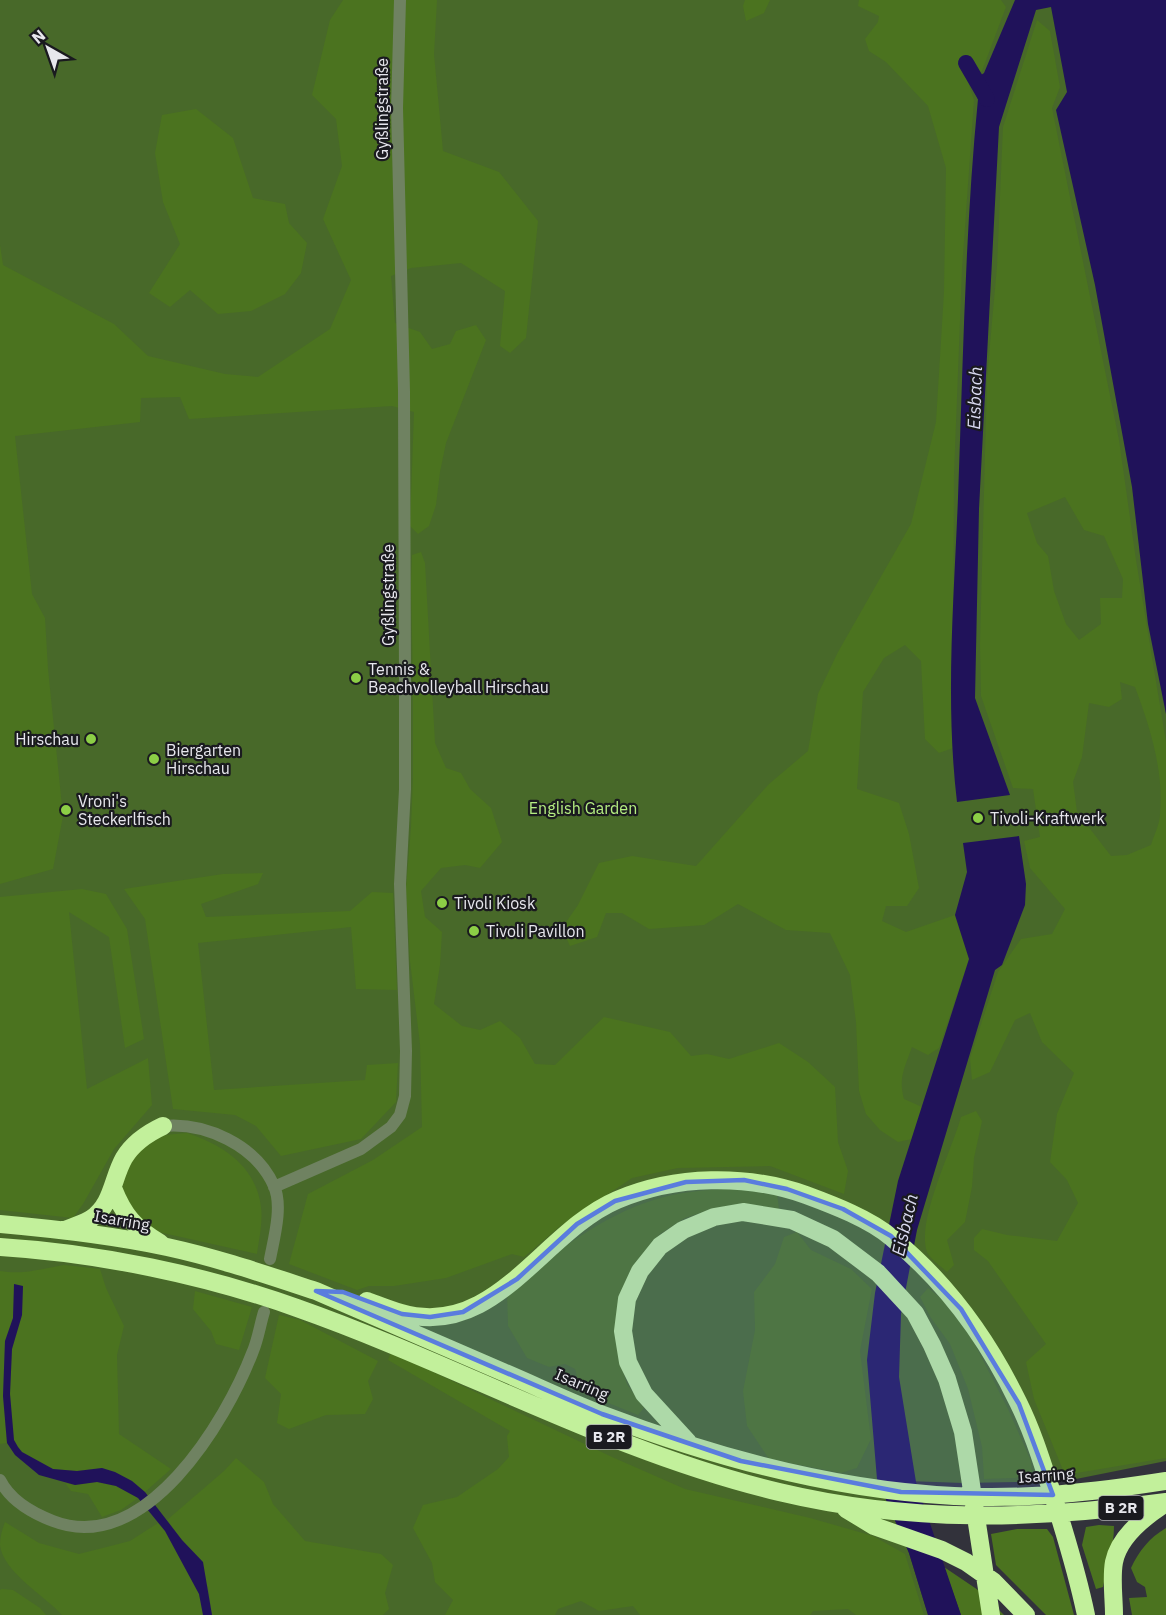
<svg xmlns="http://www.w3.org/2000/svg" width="1166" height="1615" font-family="'IBM Plex Sans',sans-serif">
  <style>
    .green { fill: #486929 }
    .forest { fill: #4b731f; fill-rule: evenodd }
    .water { fill: #20125a }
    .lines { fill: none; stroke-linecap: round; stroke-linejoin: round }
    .canal { stroke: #20125a; stroke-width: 16 }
    .street { stroke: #6f8261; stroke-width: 12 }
    .highway { stroke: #c2f09b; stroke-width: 18 }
    .marked { fill: #5a7cde; fill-opacity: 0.2; stroke: #5a7cde; stroke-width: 4.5; stroke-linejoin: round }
    .poi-dot { fill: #8cce46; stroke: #1a1a1f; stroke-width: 2 }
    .labels { text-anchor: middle; stroke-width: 4.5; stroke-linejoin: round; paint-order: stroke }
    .shield { fill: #1a1a1f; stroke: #aaaaaf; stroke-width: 1.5 }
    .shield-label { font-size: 15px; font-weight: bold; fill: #e7e7ed }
    .street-label { font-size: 16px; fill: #e7e7ed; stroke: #1a1a1f }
    .poi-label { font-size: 16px; fill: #e7e7ed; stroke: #1a1a1f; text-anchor: start }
    .park-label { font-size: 16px; fill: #b5ee82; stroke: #1a1a1f }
    .water-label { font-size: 18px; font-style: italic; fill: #d8d9ef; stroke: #1a1a1f }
  </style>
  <rect width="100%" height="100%" fill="#32323b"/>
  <path class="green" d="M0,0H1055L1166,661V1461L1066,1481L963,1483L878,1480L909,1553L928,1615H0Z"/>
  <path class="forest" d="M343,0H437L434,54L443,151L499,172L538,221L526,338L510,353L500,346L505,291L461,263L411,268L391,276L395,323L420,332L432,349L450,344L456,331L476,325L486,340L446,443L440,472L436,505L429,526L418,534L410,526L414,412L392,406L189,419L180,397L141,398L140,422L15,436L32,594L45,618L48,669L63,816L53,869L0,884V245L3,265L114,324L148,356L225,374L258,377L330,329L351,280L323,219L342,166L336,119L312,95L330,20Z
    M745,0H770L764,13L746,21L743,6Z
    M859,0H1001L1006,7L982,71L967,79L974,100L962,269L954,474L953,748L939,753L925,739L921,661L905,645L884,658L863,692L857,789L899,803L909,834L919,888L907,906H886L882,921L906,932L955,915L969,959L939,1048L928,1055L912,1047C905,1067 898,1078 904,1099L922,1107L912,1139L898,1142L880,1130L866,1114L859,1091L856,1022L850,975L830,933L786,930L738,904L704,925L649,929L622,913H606L597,937L570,946L562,928L578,905L599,863L632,856L696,866L769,784L808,751L818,694L838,652L911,524L936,422L944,292L946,168L928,106L886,62L869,51L865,39L878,22L879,16L858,6Z
    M1037,20L1050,31L1060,87L1052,108L1119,440L1136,560L1166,742V1458L1065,1475L1034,1399L1026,1362L1046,1344L988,1261L974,1250V1238L982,1229L1007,1235L1057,1241L1078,1203L1067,1180L1050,1162L1057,1114L1074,1073L1042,1042L1030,1013L1015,1020L990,1072L972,1080L970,1058L998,972L1021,939L1052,934L1065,909L1030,868L1024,841L1040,837L1033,789L1013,788L981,696L980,644L987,378L997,266L1003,127ZM1065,497L1084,530L1104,536L1123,579L1122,598H1100L1101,624L1079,640L1066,624L1054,591L1048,556L1037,543L1027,513ZM1120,682L1135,687C1150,727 1164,771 1160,814C1160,824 1154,835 1151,845L1127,855L1111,856L1077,812L1073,782L1082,757L1089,703L1109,707L1122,699Z
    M196,109L233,138L253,198L285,204L289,223L307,243L301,273L285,294L251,311L218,314L190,290L170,307L149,293L180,244L163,202L155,153L162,115Z
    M421,552L425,563L435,743L446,768L461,773L470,789L491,808L502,842L480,868L465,865L441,868L421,891L425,917L442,932L440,965L434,1004L462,1026L480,1030L500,1021L520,1038L535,1064L555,1065L604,1017L670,1032L691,1056L707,1054L729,1059L779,1043L808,1062L835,1087L838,1142L848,1171L844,1194L770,1166L678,1168L632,1178L559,1227L524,1257L512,1254L446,1278L394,1286H369L357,1290L289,1264L308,1194L373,1160L422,1127L420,1044L410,961L406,889L411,827L413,778V686L411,584L412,555Z
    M263,873L258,884L201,904L206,917L350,911L372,892L393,893L397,990L356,989L351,927L198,943L214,1090L365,1080L367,1065L398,1063L396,1102L361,1139L281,1156L256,1126L235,1115L173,1109L145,919L124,889L223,874Z
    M82,889L106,894L127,929L144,1039L125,1048L109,937L69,912L87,1089L148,1058L152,1105L114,1149L83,1204L73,1218L0,1210V897Z
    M976,1111L982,1121L974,1158L972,1187L965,1222L947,1240L954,1265L947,1272C941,1266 930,1259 927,1252C916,1221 952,1150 961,1117Z
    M187,1133C223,1145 256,1166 261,1207C263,1222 259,1239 257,1254L154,1231L139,1222L123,1194L122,1178L134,1153L164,1135Z
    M746,1188L777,1193L779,1209H712L685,1218L660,1234L635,1264L620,1362L627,1384L644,1408L638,1415L581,1392L575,1369L565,1364L549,1367L527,1358L508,1326L507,1294C554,1252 609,1209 672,1195C697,1190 721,1189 746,1188Z
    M797,1232L811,1250L851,1269L872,1289L860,1351L871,1439L857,1468L841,1473L769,1459L747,1426L743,1391L755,1330L754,1292L775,1264L784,1237Z
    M64,1265L100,1269L106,1288L124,1326L117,1355L119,1434L171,1469L145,1492L132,1481L102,1468L77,1471L53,1469L22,1452L18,1447L14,1440L10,1394L12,1349L22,1315L23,1287L15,1284L13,1318L5,1341L3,1396L7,1443L0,1444V1271C22,1275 42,1269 64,1265Z
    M928,1288L942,1299L969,1333L1008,1409L1031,1461L1032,1473L1015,1478L984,1479L982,1447L968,1389L950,1344L931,1318L920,1297Z
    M195,1291L252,1307L239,1350L216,1344L211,1331L193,1309Z
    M279,1315L300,1320L378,1361L368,1381L373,1399L365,1414L326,1415L289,1429L277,1423L281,1394L265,1378Z
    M391,1352L612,1457L685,1489L810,1518L873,1536L905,1554L924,1615H856L848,1609L813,1611L810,1615H640L633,1606L599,1611L581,1601L558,1609L555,1615H445L453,1600L435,1582L432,1563L413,1528L423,1505L457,1497L498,1469L509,1457L507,1436L510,1431L388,1360Z
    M236,1458L264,1482L273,1504L305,1541L381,1554L393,1565L385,1593L389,1609L383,1615H212L208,1587L182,1540L167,1520L224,1471Z
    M97,1482L116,1486L138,1498L121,1510L102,1517L88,1494L71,1491L65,1483L75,1485Z
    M5,1522L39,1543L79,1554L130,1541L158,1523L165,1531L199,1594L203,1615H62C44,1595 3,1572 0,1545C0,1537 2,1530 5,1522Z
    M1099,1525L1114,1526C1114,1548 1107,1567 1103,1587L1096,1589L1082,1545L1086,1527Z
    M1166,1528V1615H1132L1129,1598L1147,1597L1145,1587L1137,1582L1131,1568C1139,1551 1149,1538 1166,1528Z
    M1017,1529H1047L1053,1537L1074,1615H1046L996,1565L991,1534Z
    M944,1567L981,1592L1004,1615H961Z
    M2,1589L13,1590L40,1608L46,1615H0V1590Z"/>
  <path class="water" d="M1015,0H1166V714L1148,624L1132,487L1095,285L1056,110L1067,92L1051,7L1036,10L999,127L979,509L975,698L1010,795L957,802C945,701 954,599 958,498C963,365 965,231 978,99L971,82L984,73Z
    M1019,836L1026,884L1025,905L1002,965L995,970L917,1230L901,1314L899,1377L916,1482L961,1615H928L909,1553L877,1479L867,1360L875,1293L898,1181L969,959L955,915L967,872L963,843Z
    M14,1284L23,1286L22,1315L12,1349L10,1394L14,1440L18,1447L22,1452L53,1469L77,1471L102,1468L115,1472L132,1481L145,1492L182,1540L203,1562L212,1615H203L199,1594L165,1531L138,1498L116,1486L97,1482L75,1485L39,1475L15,1455L7,1443L3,1396L5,1341L13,1318Z"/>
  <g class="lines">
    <path class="canal" d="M966,63L987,99"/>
    <path class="street" d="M163,1126C205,1122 256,1145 274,1186C283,1206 274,1238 270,1259
      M274,1187L361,1149L391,1127L400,1115L405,1096L406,1051L400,884L405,789V685L404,391L397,108L400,0
      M0,1480C10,1500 32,1513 53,1521C145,1557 226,1422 253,1351C258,1339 260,1325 264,1312"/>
    <path class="highway" d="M113,1188C124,1216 135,1228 160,1243
      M0,1224C56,1229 112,1235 167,1247C218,1258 267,1275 316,1291C379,1318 441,1345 503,1372C536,1386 569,1402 603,1415C716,1458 833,1490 954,1496C1025,1500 1096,1492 1166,1481
      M65,1230C73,1226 83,1224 91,1219C113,1204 112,1179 124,1158C133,1143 148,1133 163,1126
      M0,1247C98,1253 205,1275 297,1308C459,1365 611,1452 779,1492C909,1523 1035,1520 1166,1502
      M367,1301C378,1305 390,1310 401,1313C495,1340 542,1232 617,1200C675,1175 747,1174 806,1195C833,1205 870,1219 892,1238C946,1282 988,1340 1018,1402C1034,1434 1044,1469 1055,1502C1067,1540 1078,1577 1086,1615
      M688,1442L644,1394L628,1362L623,1331L627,1299L640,1271L660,1246L683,1230L714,1217L743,1212L792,1220L833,1239L878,1273L915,1313L932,1345L947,1379L963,1432L991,1615
      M846,1509L874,1526L942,1550L966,1562L993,1581L1026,1615
      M1114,1615C1114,1598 1111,1578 1114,1562C1119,1537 1143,1518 1163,1505"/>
  </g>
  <path class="marked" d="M744,1180L787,1189L843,1209L891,1236L961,1309L1019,1404L1053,1495L901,1492L741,1461L602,1414L316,1291L343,1292L402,1314L430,1317L463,1312L517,1279L577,1224L615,1201L686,1182Z"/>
  <g class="poi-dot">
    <circle cx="356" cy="678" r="6"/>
    <circle cx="91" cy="739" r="6"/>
    <circle cx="154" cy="759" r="6"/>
    <circle cx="66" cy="810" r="6"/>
    <circle cx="978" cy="818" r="6"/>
    <circle cx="442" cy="903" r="6"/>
    <circle cx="474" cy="931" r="6"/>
  </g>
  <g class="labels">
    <g class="shield">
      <rect x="586.5" y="1425" width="45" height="24" rx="4.5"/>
      <rect x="1098.5" y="1496" width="45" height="24" rx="4.5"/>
    </g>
    <g class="shield-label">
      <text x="609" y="1442">B 2R</text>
      <text x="1121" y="1513">B 2R</text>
    </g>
    <g class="street-label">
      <text transform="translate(382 109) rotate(-90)" y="6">Gyßlingstraße</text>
      <text transform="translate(388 595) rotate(-90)" y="6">Gyßlingstraße</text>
      <text transform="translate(122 1220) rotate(10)" y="6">Isarring</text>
      <text transform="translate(582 1384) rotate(23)" y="6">Isarring</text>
      <text transform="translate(1046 1475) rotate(-4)" y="6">Isarring</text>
    </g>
    <g class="poi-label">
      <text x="368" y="675">Tennis &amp;<tspan x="368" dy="18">Beachvolleyball Hirschau</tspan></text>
      <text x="79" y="745" text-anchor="end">Hirschau</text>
      <text x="166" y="756">Biergarten<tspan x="166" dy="18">Hirschau</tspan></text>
      <text x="78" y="807">Vroni's<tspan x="78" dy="18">Steckerlfisch</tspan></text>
      <text x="990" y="824">Tivoli-Kraftwerk</text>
      <text x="454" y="909">Tivoli Kiosk</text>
      <text x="486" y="937">Tivoli Pavillon</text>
    </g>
    <g class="park-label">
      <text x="583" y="814">English Garden</text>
    </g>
    <g class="water-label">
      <text transform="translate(975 398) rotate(-88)" y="6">Eisbach</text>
      <text transform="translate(905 1225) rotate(-77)" y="6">Eisbach</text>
    </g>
  </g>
  <g transform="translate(48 48) rotate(320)" stroke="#1a1a1f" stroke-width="4.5" paint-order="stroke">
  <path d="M0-4.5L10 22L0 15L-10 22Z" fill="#e7e7ed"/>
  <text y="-9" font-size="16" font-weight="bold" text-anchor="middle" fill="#e7e7ed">N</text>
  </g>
</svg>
